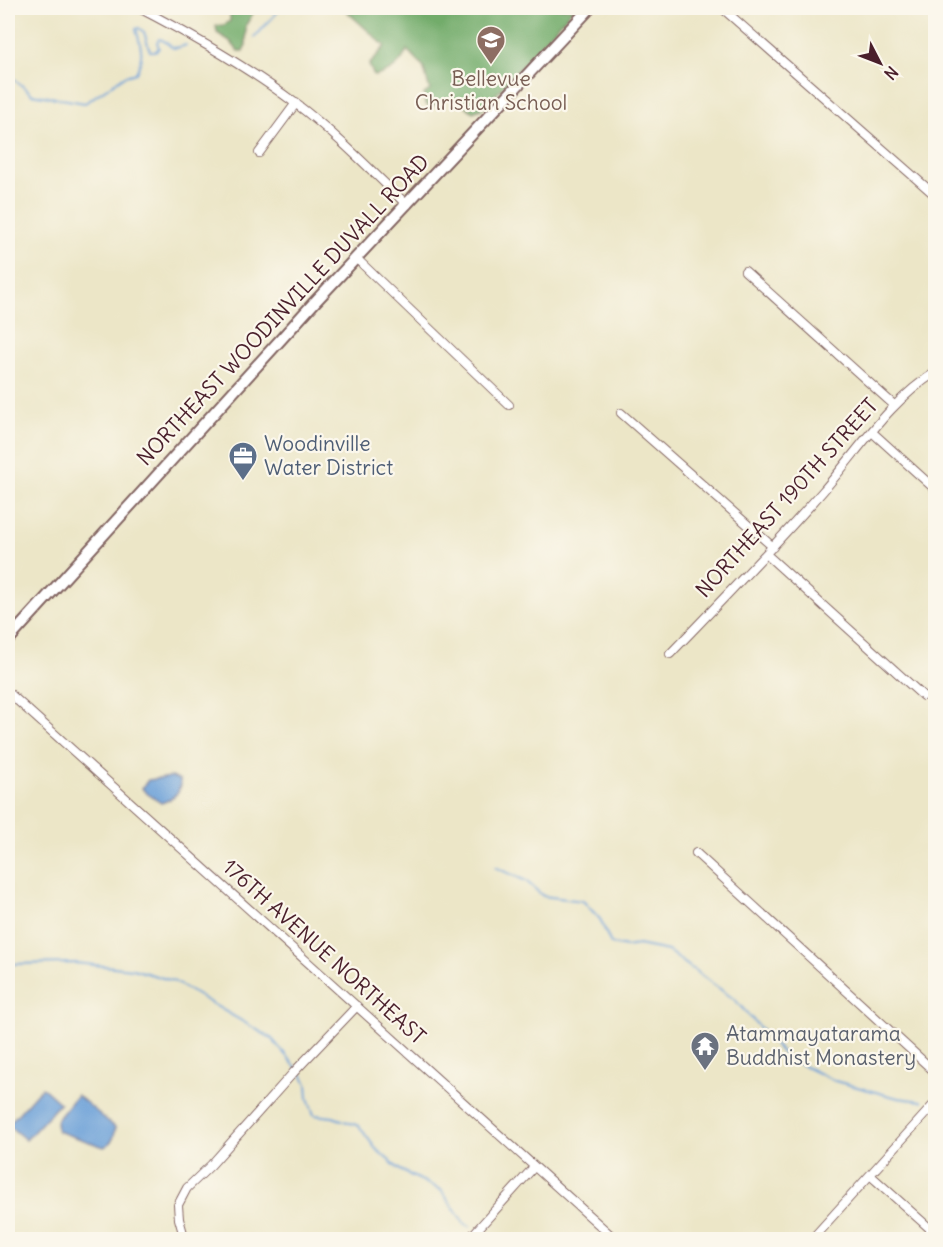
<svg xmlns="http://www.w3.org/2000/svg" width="943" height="1247" font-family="Delius,sans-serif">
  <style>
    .forest { fill: #72ac6b; stroke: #5e664b; stroke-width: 1.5 }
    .water { fill: #6ca0d8; stroke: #5b6082; stroke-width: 1.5 }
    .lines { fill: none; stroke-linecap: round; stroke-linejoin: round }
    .stream { stroke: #6ca0d8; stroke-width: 2 }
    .street-casing { stroke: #836562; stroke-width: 10 }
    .secondary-casing { stroke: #836562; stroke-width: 14 }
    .street { stroke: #fff; stroke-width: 8 }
    .secondary { stroke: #fff; stroke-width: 10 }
    .labels { text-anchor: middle; stroke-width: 4.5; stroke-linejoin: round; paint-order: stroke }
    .education-label { font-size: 21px; fill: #785e54; stroke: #fbf7ec }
    .street-label { font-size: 21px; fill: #4a1f2b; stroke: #fbf7ec }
    .service-label { font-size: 21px; fill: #4e5e75; stroke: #fbf7ec; text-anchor: start }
    .worship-label { font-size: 21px; fill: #5b616d; stroke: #fbf7ec; text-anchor: start }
  </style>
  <rect width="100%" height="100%" fill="#fbf7ec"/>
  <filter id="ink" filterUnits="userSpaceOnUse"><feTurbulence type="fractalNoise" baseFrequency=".0167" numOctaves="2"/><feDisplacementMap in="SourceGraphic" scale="12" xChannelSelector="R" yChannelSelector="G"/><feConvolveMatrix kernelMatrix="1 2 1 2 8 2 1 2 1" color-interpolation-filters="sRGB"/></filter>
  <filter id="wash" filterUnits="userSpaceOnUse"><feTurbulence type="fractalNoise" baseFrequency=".008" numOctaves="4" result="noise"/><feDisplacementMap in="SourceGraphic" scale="24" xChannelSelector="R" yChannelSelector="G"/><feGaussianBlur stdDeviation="1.35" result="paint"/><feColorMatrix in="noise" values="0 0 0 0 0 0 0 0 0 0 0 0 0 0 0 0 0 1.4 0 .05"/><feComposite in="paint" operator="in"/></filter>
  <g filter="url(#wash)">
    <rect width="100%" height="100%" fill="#ece6c7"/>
    <path class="forest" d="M230,8H256L246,25V45L243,51H238L230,41L217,33L216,26L224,25L230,21Z
      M343,8H574L484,108L473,112L453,97L430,107L425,103L424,94L430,90L423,66L407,50C401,65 390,73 374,76L369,65L385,46Z"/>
    <path class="water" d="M172,777L180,780C182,792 172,800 161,803L145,792L142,788L148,780Z
      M42,1087L60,1103L26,1140L8,1125Z
      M77,1095L115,1127C115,1136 113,1143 104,1147L57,1131L56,1121Z"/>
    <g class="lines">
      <path class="stream" d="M255,37L281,8
        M8,74L32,94L85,103L125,76L136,73C144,56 142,48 136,29L139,28L144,32L150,51H156L159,48L157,42L159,39C173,42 166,53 186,45
        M495,867L526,881L543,896L583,901L600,919L611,944L626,947L638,945L668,951L735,1000L787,1058L835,1081L898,1098L922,1101
        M8,964L75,963L133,969L173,981L271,1038L302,1074L307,1084L308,1098L314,1115L333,1117L359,1126L375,1148L400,1170L441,1190L464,1223L470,1227
        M486,1235L495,1240"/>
    </g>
  </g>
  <g filter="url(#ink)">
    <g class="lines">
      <g class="street-casing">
        <path id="street" d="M139,8C193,36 246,66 295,103C335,133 371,170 407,205
          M722,8L936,196
          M259,153L296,103
          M356,258L509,405
          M745,271L894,405
          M621,413L773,547
          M872,432L936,490
          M766,554L923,696
          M670,654C722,600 774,547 823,491C859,450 889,401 936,372
          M8,692L616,1240
          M696,853L936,1073
          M870,1175L936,1234
          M185,1240L179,1219L178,1205L187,1188L211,1165L294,1072L357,1006
          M468,1240L534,1167
          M811,1240L936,1102"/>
      </g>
      <g class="secondary-casing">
        <path id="secondary" d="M8,640L312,305L590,8"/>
      </g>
      <use href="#street" class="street"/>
      <use href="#secondary" class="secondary"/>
    </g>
  </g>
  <defs>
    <g id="school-pin" transform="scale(1.5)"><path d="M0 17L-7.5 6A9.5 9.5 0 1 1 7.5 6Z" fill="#8d6e63" stroke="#fbf7ec"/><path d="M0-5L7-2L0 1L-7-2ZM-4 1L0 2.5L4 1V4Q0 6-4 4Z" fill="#fff"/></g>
    <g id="office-pin" transform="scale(1.5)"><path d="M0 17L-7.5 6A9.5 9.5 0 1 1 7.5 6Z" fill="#5c6f8a" stroke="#fbf7ec"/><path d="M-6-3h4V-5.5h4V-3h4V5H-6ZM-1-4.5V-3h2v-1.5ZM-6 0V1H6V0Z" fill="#fff"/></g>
    <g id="temple-pin" transform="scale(1.5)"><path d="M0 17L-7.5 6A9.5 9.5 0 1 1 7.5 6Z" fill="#6b7280" stroke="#fbf7ec"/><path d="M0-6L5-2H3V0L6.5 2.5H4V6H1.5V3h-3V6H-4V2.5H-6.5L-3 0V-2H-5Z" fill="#fff"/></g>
  </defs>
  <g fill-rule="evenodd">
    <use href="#school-pin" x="491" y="40"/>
    <use href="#office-pin" x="243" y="456"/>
    <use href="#temple-pin" x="705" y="1046"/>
  </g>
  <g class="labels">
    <g class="education-label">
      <text x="491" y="86">Bellevue<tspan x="491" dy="24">Christian School</tspan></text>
    </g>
    <g class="street-label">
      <text transform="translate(283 310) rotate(-47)" y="7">NORTHEAST WOODINVILLE DUVALL ROAD</text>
      <text transform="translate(787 498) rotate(-48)" y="7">NORTHEAST 190TH STREET</text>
      <text transform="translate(324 952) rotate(42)" y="7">176TH AVENUE NORTHEAST</text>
    </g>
    <g class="service-label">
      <text x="264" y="451">Woodinville<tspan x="264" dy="24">Water District</tspan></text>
    </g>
    <g class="worship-label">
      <text x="726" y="1041">Atammayatarama<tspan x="726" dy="24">Buddhist Monastery</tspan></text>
    </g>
  </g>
  <rect width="943" height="1247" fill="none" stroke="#fbf7ec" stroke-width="30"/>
  <g transform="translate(880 63) rotate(132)" stroke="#fbf7ec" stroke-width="4.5" paint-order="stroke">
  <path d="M0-4.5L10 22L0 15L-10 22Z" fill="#4a1f2b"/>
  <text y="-9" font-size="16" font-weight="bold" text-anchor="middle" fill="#4a1f2b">N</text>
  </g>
</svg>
